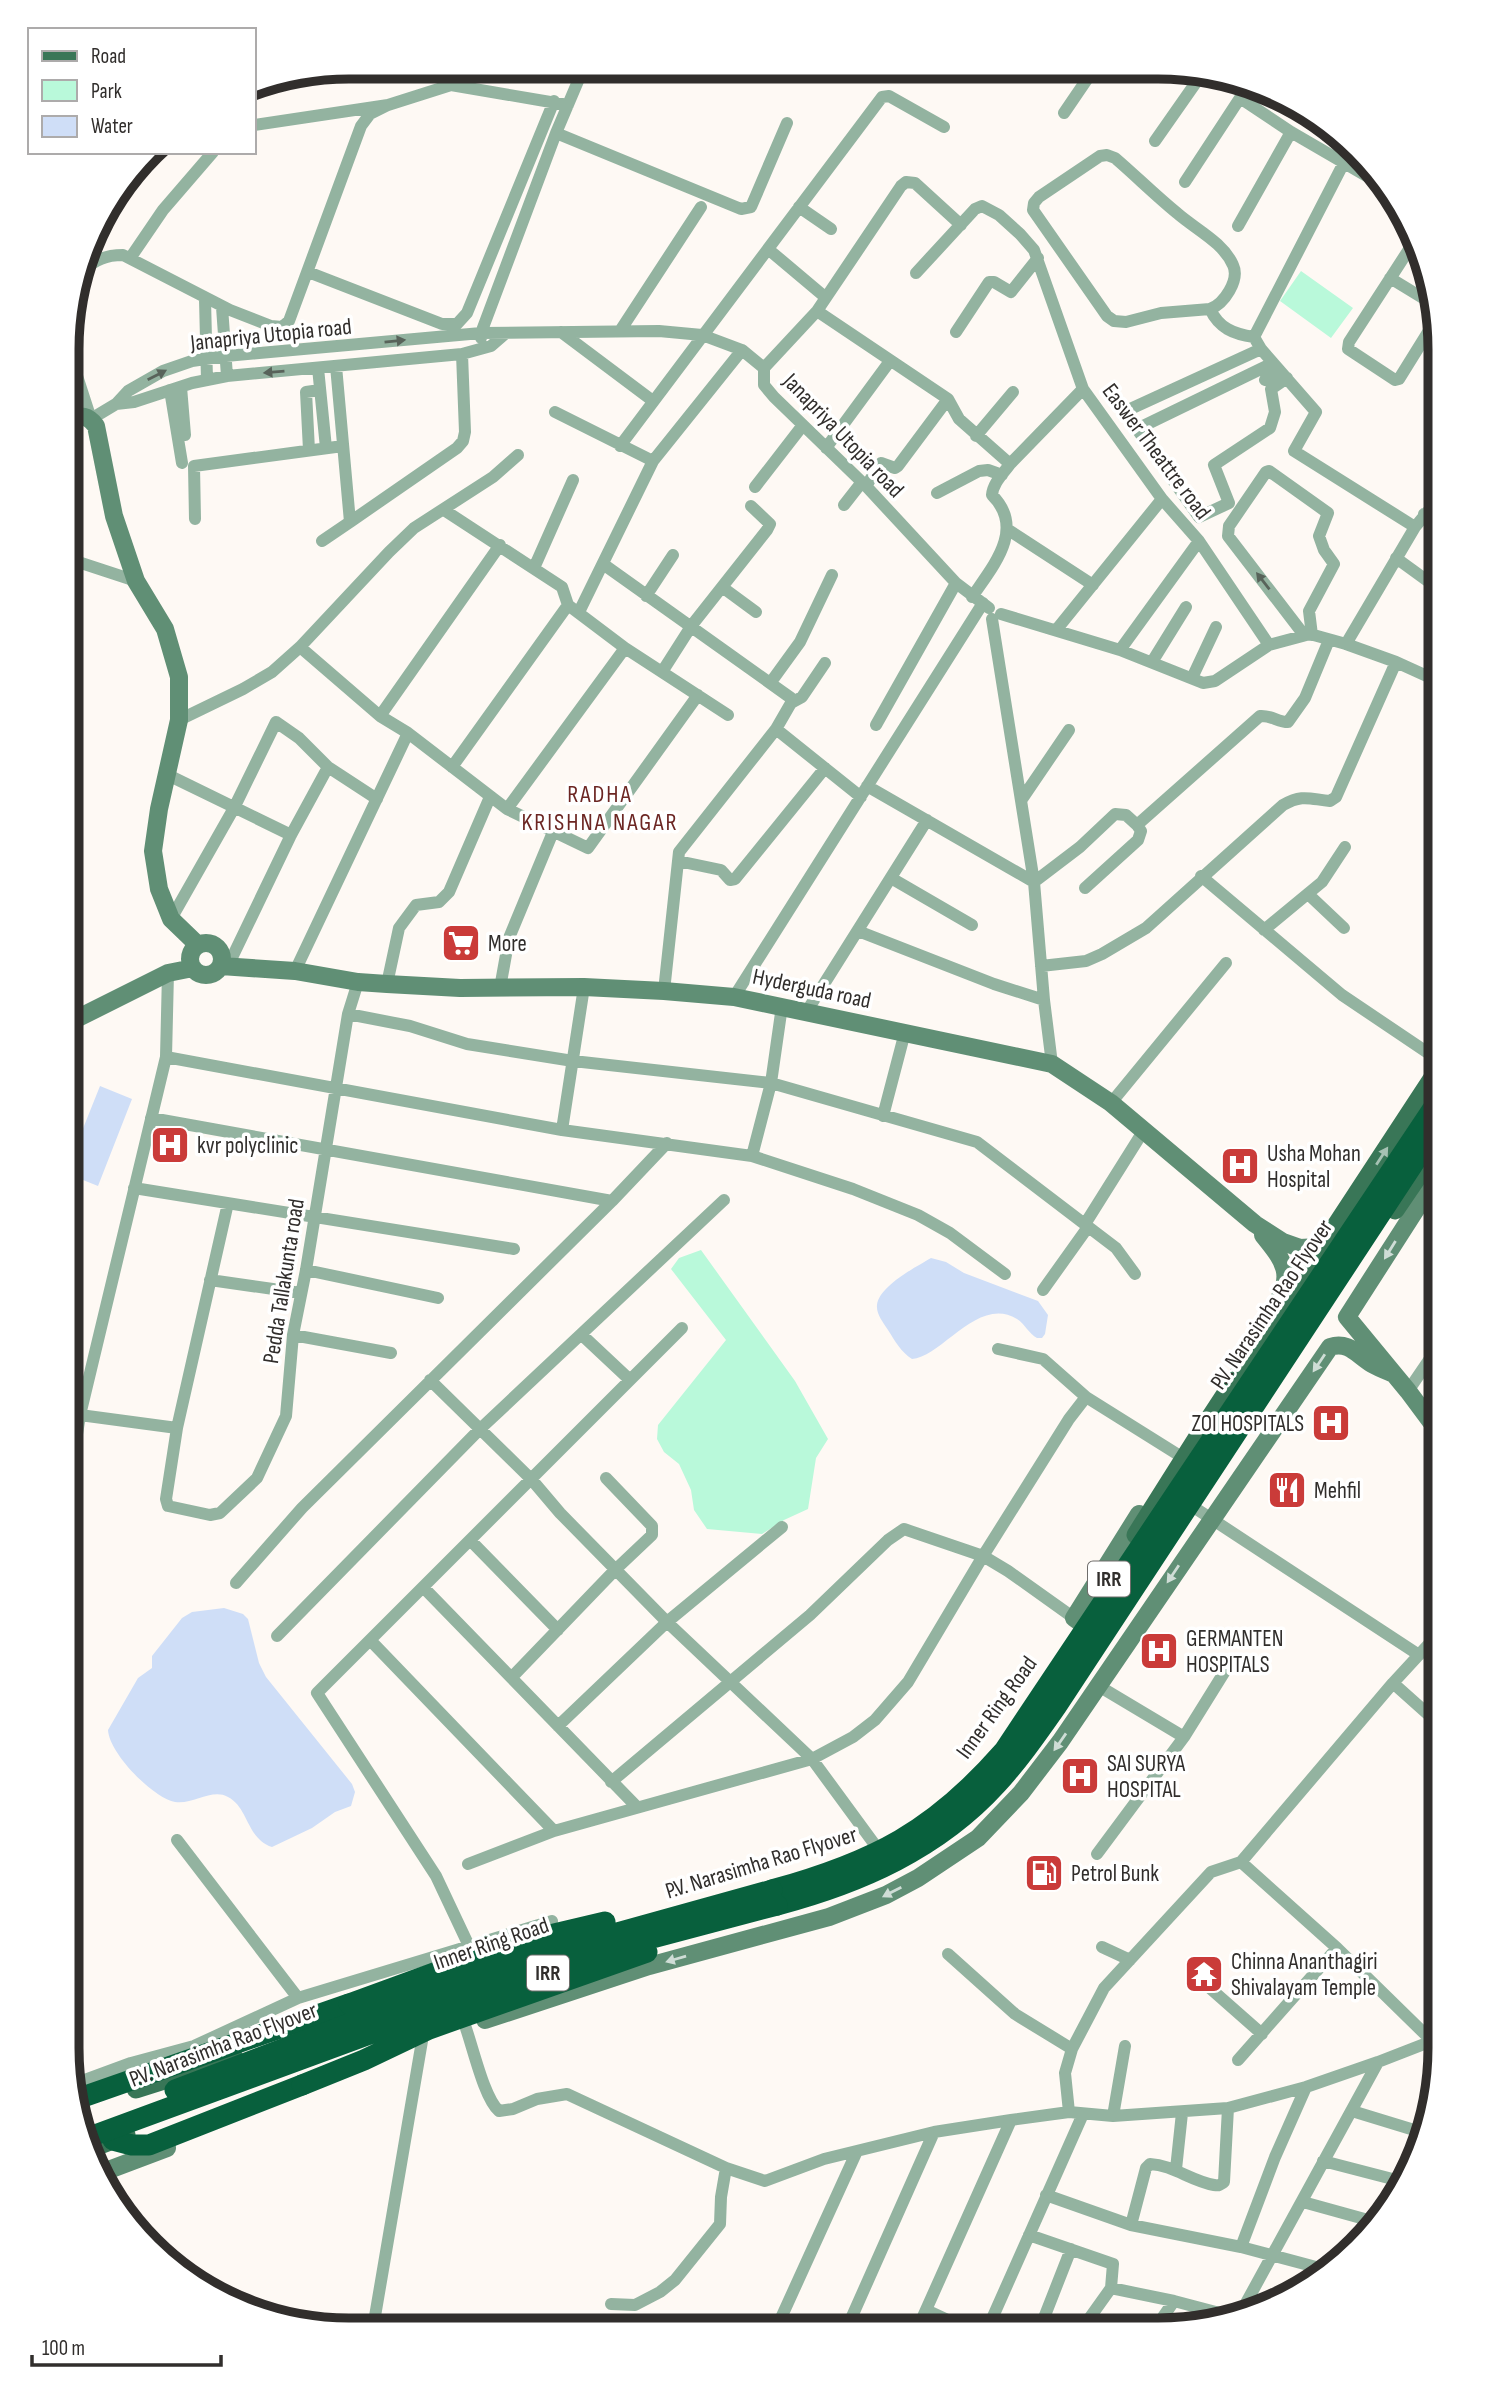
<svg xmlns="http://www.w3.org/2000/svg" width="1507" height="2397" font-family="'Sofia Sans Condensed',sans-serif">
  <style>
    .green { fill: #b9f9da }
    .water { fill: #cfdef7 }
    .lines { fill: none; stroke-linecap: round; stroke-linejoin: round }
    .street { stroke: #93b3a0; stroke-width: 12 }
    .secondary { stroke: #608f75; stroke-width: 18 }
    .primary { stroke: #397657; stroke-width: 19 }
    .highway { stroke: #08603d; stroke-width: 21 }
    .highway-bridge { stroke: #08603d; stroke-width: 21 }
    .oneway { fill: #58635a }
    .oneway2 { fill: #a6c1b3 }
    .oneway3 { fill: #cfddd6 }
    .labels { text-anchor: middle; stroke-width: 7; stroke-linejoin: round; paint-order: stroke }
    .shield { fill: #fff; stroke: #6f6d6b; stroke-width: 2 }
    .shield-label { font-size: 21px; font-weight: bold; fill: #312e2c }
    .street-label { font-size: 23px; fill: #312e2c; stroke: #fff }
    .poi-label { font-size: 23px; fill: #312e2c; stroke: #fff; text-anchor: start }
    .neighbourhood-label { font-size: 24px; letter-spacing: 2px; fill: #6c2623; stroke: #fff }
    .rim { fill: none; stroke: #312e2c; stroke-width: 9 }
  </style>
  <rect width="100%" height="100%" fill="#fef9f4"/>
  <path class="green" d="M1301,271L1353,308L1331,338L1280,301Z
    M701,1250L795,1381L828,1439L816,1458L808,1509L784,1520L762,1534L707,1529L694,1510L691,1490L679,1464L664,1452L657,1439L658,1425L726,1340L671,1269L679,1258Z"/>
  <path class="water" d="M100,1086L132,1099L98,1186L68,1174V1166Z
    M931,1258L946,1262L964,1273L1038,1301L1048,1315L1045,1334L1042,1338H1037C1029,1334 1025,1324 1017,1319C978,1295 942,1357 912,1359C901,1352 895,1341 888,1330C883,1322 876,1314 877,1305C879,1286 916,1267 931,1258Z
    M224,1608L243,1614L248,1619L259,1663L266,1677L352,1784L355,1792L351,1806L335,1812L312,1828L272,1847C246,1838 249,1808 228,1797C212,1788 193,1805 175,1802C153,1798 109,1753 108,1730L138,1678L152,1668V1656L182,1618L192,1612Z"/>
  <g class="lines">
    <path class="street" d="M601,67L633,74L686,67
      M254,92L258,84
      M1064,113L1094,69
      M254,125L388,105L451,85L568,105
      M556,133L741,209L751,207L787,123
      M1155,141L1204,71
      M1352,147L1254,337L1261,349L1316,412L1294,451L1415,527
      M1185,182L1240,98L1291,132L1389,189
      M799,207L831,229
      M1238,226L1291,132
      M1417,237L1349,342L1348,349L1395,380L1399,379L1435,321
      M768,249L825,297
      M131,257L163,210L213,152
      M81,271C96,260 105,255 123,255L230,310L271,326L282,327L289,321L361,126L370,114L388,105
      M308,272L442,324H457L467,313L554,101
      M916,273L975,209L982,206L999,215L1020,234L1034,250L1083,389L1162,499L1199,541L1269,645L1310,634L1346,644L1396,662L1440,682
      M1390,278L1431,303
      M205,299L207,380
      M222,307L227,376
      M1210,309L1161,313L1126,322L1114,321L1107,316L1033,210L1034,203L1039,197L1100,156L1107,155L1115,158C1136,176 1156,196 1177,213C1195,229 1223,242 1233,265C1240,280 1224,304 1210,309C1219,328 1233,334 1254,337
      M817,311L948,399L959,419L1010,464L1083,389
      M620,331L701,207
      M561,332L653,401
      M956,332L989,282H994L1011,292L1038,258
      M481,338V333L556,133L584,67
      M69,351L91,419L116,404L128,391L163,371L192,361L226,356L481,333L659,331L702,335L742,350L764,368V385L774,397L866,486L956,583L989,608
      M1273,363L1137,429L1199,517L1229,503L1214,465L1270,428L1275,412L1271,389L1287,378
      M336,366L350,522L457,448L463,441L465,432L462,354
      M318,368L326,448
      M764,368L817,311L901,186L906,182L915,183L961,225
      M1265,380L1280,371
      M181,387L185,435
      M170,390L182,463
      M116,404L134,402L192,383L227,376L462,354L491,346L506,333
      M1128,410L1261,349
      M555,412L653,461
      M976,436L1013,392
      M620,446L882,97L889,96L944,127
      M826,448L890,361
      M309,450L306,392L320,390
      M866,486L881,463L895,468L898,466L948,399
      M755,487L803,425
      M937,493L979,471L988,470L1002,475
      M844,505L862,482
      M444,510L562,587L568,605L625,648L728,715
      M1424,514L1440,527
      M195,519L194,466L343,446
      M1007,529L1093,585
      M322,541L350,522
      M1396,558L1440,590
      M69,559L136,581
      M603,564L791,698V703L776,729L679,852L664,991
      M534,568L573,480
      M722,587L756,612
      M646,596L673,555
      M972,597C993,566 1026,529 992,495C993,483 1003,474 1010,464
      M579,612L653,461L742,350
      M1001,614L1120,650L1203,683L1215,681L1269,645
      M992,619L1034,882L1044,1000L1052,1064
      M1057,629L1162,499
      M1304,635L1228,536L1229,526L1266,472L1269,471L1328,513L1319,536L1324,550L1334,564L1309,611L1312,635
      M1346,644L1415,527L1440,497
      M300,647L380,716L408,733L507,809L588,848L698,695
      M1120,650L1199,541
      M1152,662L1186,607
      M662,672L692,625L767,530L770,524L751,506
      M1192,678L1216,627
      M771,682L800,642L832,575
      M791,703L802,697L825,663
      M380,716L500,545
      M179,720L243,689L272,672L300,647L389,552L414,528L493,477L518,455
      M876,725L956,583
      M776,729L861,797
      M452,767L568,605
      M168,775L291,835
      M867,786L1034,882L1080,847L1115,814L1126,815L1137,825L1260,716C1271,715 1278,722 1288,722L1305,698L1329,640
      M1022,799L1069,730
      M507,809L625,648
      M678,861L721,870L730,880L735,879L825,768
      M1201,876L1342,995L1440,1061
      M891,878L972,925
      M1085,888L1138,840L1141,831L1137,825
      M1308,894L1344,928
      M171,919L234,808L276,722L299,738L328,767L377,799
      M1264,930L1322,882L1345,847
      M858,931L994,984L1044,1000
      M228,966L291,835L328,767
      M1041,966L1086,961L1102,954L1146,928L1283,805C1303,794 1309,799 1330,801L1336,797L1396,662
      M295,971L408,733
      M387,984L399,928L416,905L439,902L449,892L490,797
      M500,988L509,938L553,832
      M734,997L983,603
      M807,1011L927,820
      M348,1014L410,1026L467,1044L573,1061L771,1083L977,1142L1116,1248L1135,1274
      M166,1057L562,1130L752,1156L853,1189L918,1215L950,1233L1005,1274
      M1111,1103L1226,963
      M883,1116L905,1032
      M151,1118L612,1201
      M562,1130L584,987
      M752,1156L771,1083L782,1006
      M134,1188L514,1249
      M228,1203L177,1428L166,1499L168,1506L210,1515L220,1513L257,1478L286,1416L293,1335L306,1270L348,1014L358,982
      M1085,1224L1144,1130
      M306,1270L438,1298
      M210,1280L301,1293
      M1043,1290L1088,1227
      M293,1335L391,1353
      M582,1335L630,1380
      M998,1349L1043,1359L1086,1397L1177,1454
      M430,1380L532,1480L560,1513L667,1622L812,1759L878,1849
      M1408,1391L1440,1344
      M80,1415L177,1428
      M67,1497L80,1415L166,1057L168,973
      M1198,1510L1419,1655
      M470,1540L558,1630
      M236,1583L302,1508L612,1201L667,1143
      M423,1587L637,1807
      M277,1636L479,1430L724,1200
      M370,1640L554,1831
      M512,1677L615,1570L652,1535V1526L606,1478
      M1393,1683L1440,1725
      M558,1726L667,1622L782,1527
      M1184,1737L1230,1663
      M611,1782L810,1615L888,1540L904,1529L983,1556L1008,1571L1074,1618
      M177,1840L298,1998
      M1097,1854L1184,1737L1097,1685
      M1241,1862L1393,1683L1440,1632
      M468,1864L554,1831L812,1759L853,1737L875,1720L908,1682L983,1556L1069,1419L1086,1397
      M469,1946L436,1876L317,1693L682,1328
      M1102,1947L1130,1960
      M948,1954L1015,2014L1072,2049
      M1203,1982L1262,2034
      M460,2012C471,2036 482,2096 499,2111L513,2109L537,2099L567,2094L726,2168L765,2181L824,2159L934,2132L1011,2120L1069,2112L1113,2116L1228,2108L1306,2087L1378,2062L1432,2041
      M1238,2060L1337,1948
      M74,2084L131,2063L194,2046L298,1998L552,1921
      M1352,2111L1424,2133
      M1069,2112L1065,2073L1072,2049L1104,1988L1211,1872L1241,1862L1337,1948L1432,2041L1440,2046
      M1113,2116L1125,2046
      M1323,2161L1404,2182
      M1176,2169L1182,2113
      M1046,2195L1131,2225L1241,2247L1331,2271
      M1303,2202L1379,2223
      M1131,2225L1146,2168L1150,2164C1173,2165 1191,2181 1214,2185C1220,2186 1219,2185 1224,2182L1228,2108
      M1029,2235L1113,2264L1111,2288L1081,2330
      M1241,2247L1275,2157L1306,2087
      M1111,2288L1174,2301L1231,2316
      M611,2304L635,2305L660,2292L675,2280L720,2224L721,2197L726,2168
      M926,2310L969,2330
      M1240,2314L1378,2062
      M1042,2323L1071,2249
      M373,2328L422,2041
      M776,2329L857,2151
      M846,2330L934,2132
      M917,2330L1011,2120
      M987,2330L1083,2114
      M1154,2330L1174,2301"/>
    <path class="secondary" d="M69,419C81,415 88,415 96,426L114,516L136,581L165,629L179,677V720L159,809L153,851L159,889L171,919L198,945
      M190 959a16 16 0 1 1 32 0a16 16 0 1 1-32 0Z
      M221,966L295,971L358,982L387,984L460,988L584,987L664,991L734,997L1052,1064L1111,1103L1255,1224L1283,1242L1300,1248L1318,1247L1327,1242
      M68,1023L168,973L193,968
      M1263,1235C1284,1261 1295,1275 1275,1306
      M1440,1434L1408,1391L1347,1317L1440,1172
      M1081,1623L1074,1618L1139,1514
      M485,2020L649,1966L829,1917L886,1895L918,1878L978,1838L1021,1793L1060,1742L1330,1347C1349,1341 1357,1355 1372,1364C1379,1368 1387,1371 1394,1374
      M98,2174L167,2148"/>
    <path class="primary" d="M1395,1210L1440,1144
      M1136,1535L1206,1424L1440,1067
      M136,2089L234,2058
      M87,2150L126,2135"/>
    <path class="highway" d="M772,1890C874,1862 934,1831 1004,1751L1440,1098
      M777,1905C860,1883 938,1849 997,1784C1019,1760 1037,1734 1056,1707L1429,1140
      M77,2099L349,2004
      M113,2140L132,2145H149L302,2085"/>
    <path class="highway-bridge" d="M349,2004L516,1943L605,1922
      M302,2085L364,2060L429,2029L647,1952
      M175,2090L409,2001L534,1956L772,1890
      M84,2139L541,1971L603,1951L777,1905"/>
  </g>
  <defs><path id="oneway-solid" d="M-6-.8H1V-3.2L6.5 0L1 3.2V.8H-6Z" transform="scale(1.75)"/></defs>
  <g class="oneway">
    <use href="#oneway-solid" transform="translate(395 341) rotate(-6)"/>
    <use href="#oneway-solid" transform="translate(274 372) rotate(175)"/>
    <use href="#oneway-solid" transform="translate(157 375) rotate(-27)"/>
    <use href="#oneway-solid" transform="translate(1263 581) rotate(-128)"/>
  </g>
  <use class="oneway2" href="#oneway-solid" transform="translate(1382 1156) rotate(-57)"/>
  <g class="oneway3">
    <use href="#oneway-solid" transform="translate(1390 1250) rotate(122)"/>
    <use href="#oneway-solid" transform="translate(1319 1363) rotate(124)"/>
    <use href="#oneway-solid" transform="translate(1173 1574) rotate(124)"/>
    <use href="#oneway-solid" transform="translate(1060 1742) rotate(125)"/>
    <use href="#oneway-solid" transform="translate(892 1892) rotate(153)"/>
    <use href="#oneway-solid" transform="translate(676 1959) rotate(164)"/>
  </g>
  <defs>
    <g id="supermarket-square" transform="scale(2.0125)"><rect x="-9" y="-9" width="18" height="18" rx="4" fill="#ca3b39" stroke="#fff"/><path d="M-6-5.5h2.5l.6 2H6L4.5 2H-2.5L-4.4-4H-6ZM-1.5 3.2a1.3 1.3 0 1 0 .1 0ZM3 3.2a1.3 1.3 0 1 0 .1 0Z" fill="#fff"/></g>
    <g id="hospital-square" transform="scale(2.0125)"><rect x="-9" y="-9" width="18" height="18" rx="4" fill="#ca3b39" stroke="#fff"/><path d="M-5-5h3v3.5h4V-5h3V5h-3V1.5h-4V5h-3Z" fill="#fff"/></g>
    <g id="restaurant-square" transform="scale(2.0125)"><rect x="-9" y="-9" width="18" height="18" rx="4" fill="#ca3b39" stroke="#fff"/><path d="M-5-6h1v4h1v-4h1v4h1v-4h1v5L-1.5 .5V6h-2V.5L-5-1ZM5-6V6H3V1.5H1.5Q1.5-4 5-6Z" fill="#fff"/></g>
    <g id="fuel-square" transform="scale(2.0125)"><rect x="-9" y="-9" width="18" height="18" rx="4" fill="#ca3b39" stroke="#fff"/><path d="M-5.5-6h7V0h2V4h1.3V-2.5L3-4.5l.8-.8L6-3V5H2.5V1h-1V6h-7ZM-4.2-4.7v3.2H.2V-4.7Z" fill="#fff"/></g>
    <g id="temple-square" transform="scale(2.0125)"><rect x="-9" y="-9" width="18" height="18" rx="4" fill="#ca3b39" stroke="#fff"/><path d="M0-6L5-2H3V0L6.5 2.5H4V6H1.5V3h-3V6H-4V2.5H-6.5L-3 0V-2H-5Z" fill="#fff"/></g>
  </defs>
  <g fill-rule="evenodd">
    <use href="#supermarket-square" x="461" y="943"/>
    <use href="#hospital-square" x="170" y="1145"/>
    <use href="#hospital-square" x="1240" y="1166"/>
    <use href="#hospital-square" x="1331" y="1423"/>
    <use href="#restaurant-square" x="1287" y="1490"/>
    <use href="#hospital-square" x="1159" y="1651"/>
    <use href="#hospital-square" x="1080" y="1776"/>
    <use href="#fuel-square" x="1044" y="1873"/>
    <use href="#temple-square" x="1204" y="1974"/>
  </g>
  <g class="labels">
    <g class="shield">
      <rect x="1088" y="1561.5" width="42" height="35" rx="5"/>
      <rect x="527" y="1955.5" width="42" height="35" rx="5"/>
    </g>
    <g class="shield-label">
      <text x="1109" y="1586">IRR</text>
      <text x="548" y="1980">IRR</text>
    </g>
    <g class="street-label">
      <text transform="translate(271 334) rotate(-6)" y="8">Janapriya Utopia road</text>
      <text transform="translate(844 435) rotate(46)" y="8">Janapriya Utopia road</text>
      <text transform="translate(1157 451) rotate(53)" y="8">Easwer Theattre road</text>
      <text transform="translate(812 988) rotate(12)" y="8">Hyderguda road</text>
      <text transform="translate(283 1281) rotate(-81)" y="8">Pedda Tallakunta road</text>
      <text transform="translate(1271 1304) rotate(-56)" y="8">P.V. Narasimha Rao Flyover</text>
      <text transform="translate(996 1707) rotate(-54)" y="8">Inner Ring Road</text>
      <text transform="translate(761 1862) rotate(-17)" y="8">P.V. Narasimha Rao Flyover</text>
      <text transform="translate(491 1943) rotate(-19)" y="8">Inner Ring Road</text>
      <text transform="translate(223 2044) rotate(-21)" y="8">P.V. Narasimha Rao Flyover</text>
    </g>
    <g class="poi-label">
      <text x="488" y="951">More</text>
      <text x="197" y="1153">kvr polyclinic</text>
      <text x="1267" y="1161">Usha Mohan<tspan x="1267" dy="26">Hospital</tspan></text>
      <text x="1304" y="1431" text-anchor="end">ZOI HOSPITALS</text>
      <text x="1314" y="1498">Mehfil</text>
      <text x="1186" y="1646">GERMANTEN<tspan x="1186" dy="26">HOSPITALS</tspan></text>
      <text x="1107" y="1771">SAI SURYA<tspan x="1107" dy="26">HOSPITAL</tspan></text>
      <text x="1071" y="1881">Petrol Bunk</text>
      <text x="1231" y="1969">Chinna Ananthagiri<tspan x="1231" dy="26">Shivalayam Temple</tspan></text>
    </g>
    <g class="neighbourhood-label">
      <text x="600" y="802">RADHA<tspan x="600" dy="28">KRISHNA NAGAR</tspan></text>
    </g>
  </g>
  <path d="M0 0H1507V2397H0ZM349 79H1158A270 270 0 0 1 1428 349V2048A270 270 0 0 1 1158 2318H349A270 270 0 0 1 79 2048V349A270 270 0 0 1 349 79Z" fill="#fff" fill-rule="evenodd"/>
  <path class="rim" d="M349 79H1158A270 270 0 0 1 1428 349V2048A270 270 0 0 1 1158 2318H349A270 270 0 0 1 79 2048V349A270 270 0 0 1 349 79Z"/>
  <rect x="28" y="28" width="228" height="126" fill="#ffffff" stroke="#adabab" stroke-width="2"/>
  <rect x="42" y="51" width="35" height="10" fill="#397657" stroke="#adabab" stroke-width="2"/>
  <text x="91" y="63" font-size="21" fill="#312e2c">Road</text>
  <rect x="42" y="80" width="35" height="21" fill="#b9f9da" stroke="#adabab" stroke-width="2"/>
  <text x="91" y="98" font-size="21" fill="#312e2c">Park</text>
  <rect x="42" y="116" width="35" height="21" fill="#cfdef7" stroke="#adabab" stroke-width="2"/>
  <text x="91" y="133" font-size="21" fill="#312e2c">Water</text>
  <path d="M32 2355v10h189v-10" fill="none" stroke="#312e2c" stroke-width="3.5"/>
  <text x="42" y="2355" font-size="21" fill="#312e2c" stroke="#ffffff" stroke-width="5" paint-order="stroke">100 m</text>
</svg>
